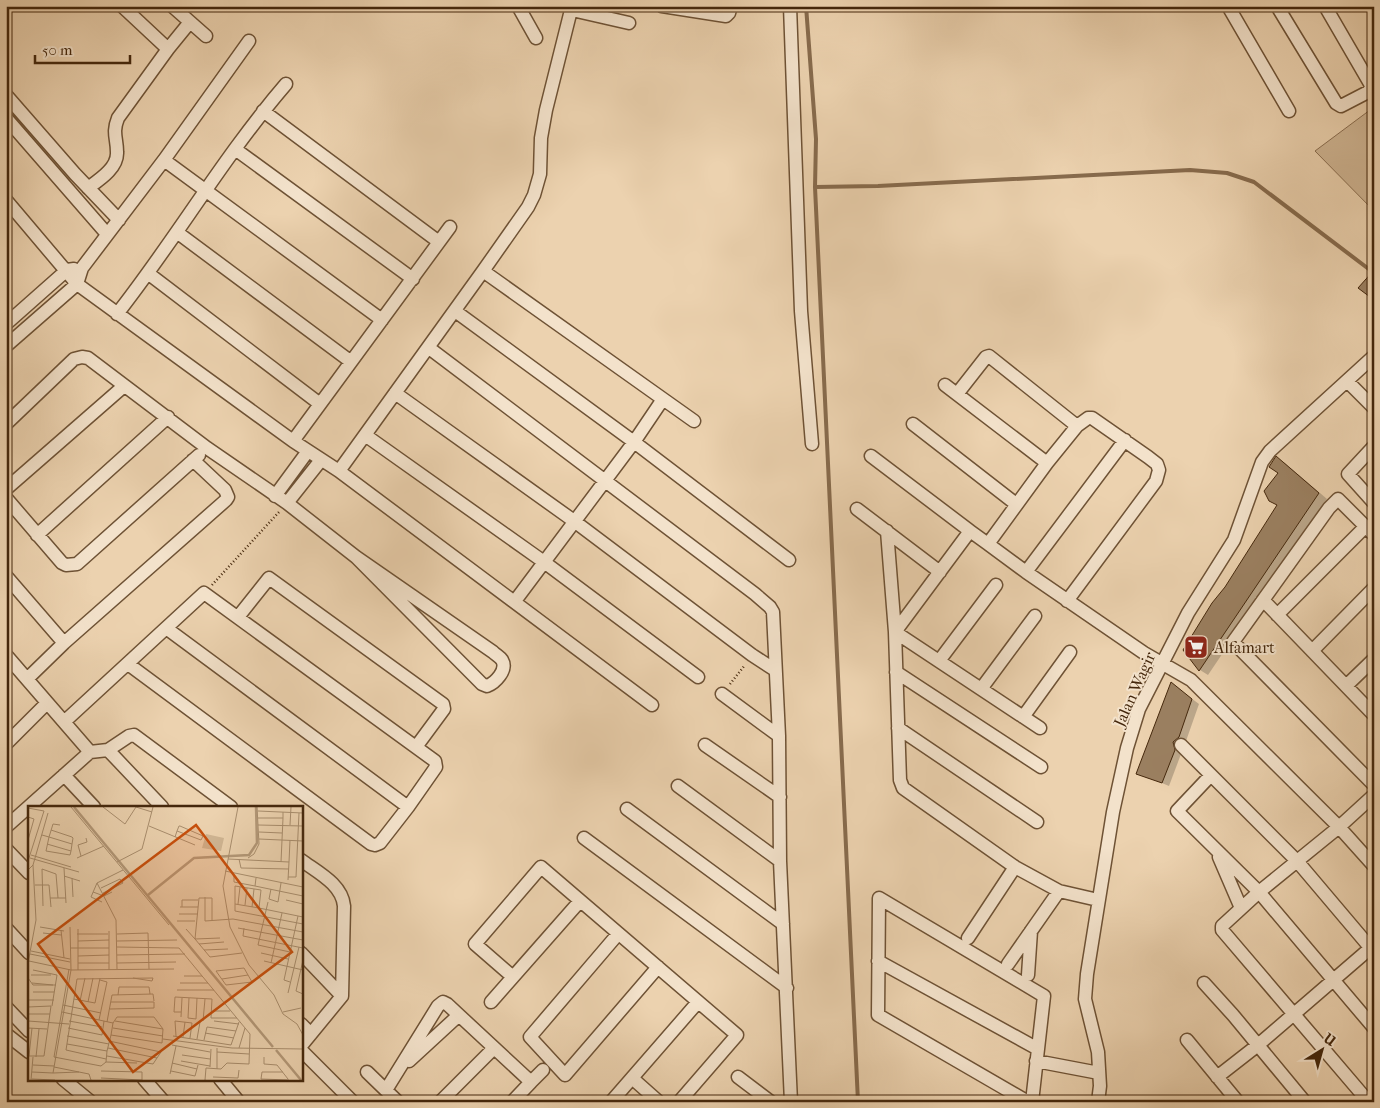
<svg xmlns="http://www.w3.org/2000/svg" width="1380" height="1108" font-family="'IM FELL French Canon',serif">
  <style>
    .green { fill: #cfb593; stroke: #8a6e50 }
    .shadow { fill: #0003 }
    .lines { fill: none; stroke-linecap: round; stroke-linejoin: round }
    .stream { stroke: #876b4d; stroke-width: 4 }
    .building { fill: #9b8061; stroke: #44270c }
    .minor-casing { stroke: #6e5235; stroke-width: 15 }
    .path { stroke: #44270c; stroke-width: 2.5; stroke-dasharray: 1 2.5; stroke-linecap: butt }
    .minor { stroke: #f3e2cb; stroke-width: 12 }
    .labels { text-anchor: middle; stroke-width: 4; stroke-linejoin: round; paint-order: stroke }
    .poi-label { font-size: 16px; fill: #44270c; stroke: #f3e2cb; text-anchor: start }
    .street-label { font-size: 16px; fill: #44270c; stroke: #f3e2cb }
    .inset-river { fill: none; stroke: #b39878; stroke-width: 2.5 }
    .inset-road { fill: none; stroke: #a98e6e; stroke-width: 1 }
    .view { fill: #c74f0c; fill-opacity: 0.15; stroke: #c74f0c; stroke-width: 2.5 }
    .inset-edge { fill: none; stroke: #44270c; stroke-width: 2.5 }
  </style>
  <rect width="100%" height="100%" fill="#ecd2af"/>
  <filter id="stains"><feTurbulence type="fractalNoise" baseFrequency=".004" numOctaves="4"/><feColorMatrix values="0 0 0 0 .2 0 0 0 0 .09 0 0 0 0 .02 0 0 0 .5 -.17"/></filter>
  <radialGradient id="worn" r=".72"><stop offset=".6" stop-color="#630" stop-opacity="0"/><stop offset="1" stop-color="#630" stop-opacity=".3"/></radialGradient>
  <path class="green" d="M1374,107V211L1315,151Z"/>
  <path class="shadow" d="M1277,458L1285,463L1327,499L1208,675L1200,670L1185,650L1278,505L1280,473Z
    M1172,684L1199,704L1186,741L1180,747L1181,754L1169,786L1138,773Z"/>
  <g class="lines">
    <path class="stream" d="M806,6L816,139L815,187L858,1102
      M815,187L878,186L1190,170L1227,173L1254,182L1374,273"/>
  </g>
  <path class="building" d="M1374,270V300L1358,288Z
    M1276,456L1319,493L1199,671L1183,650L1212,603L1225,587L1277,505L1269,501L1264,491L1278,473L1269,467Z
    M1171,682L1192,699L1179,737L1173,742L1175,750L1162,783L1136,774Z"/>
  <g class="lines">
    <g class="minor-casing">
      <path id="minor" d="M122,6L168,49
        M172,6L206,36
        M518,6L536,38
        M569,6L572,10L629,23
        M662,6L726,16L729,13L731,6
        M790,6L801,311L812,444
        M1228,6L1289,111
        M1277,6L1336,103L1341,106L1368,92L1372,87L1325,6
        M6,95L75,174L119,220
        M263,111L439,242
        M6,118L107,234
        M235,149L413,279
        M164,160L382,320
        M88,188C99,180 118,168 117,152C117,138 112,133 118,118L168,49L190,22
        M6,200L77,284L293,441L339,471L652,705
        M178,233L350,361
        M483,271L663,399L634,442L515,601
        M149,274L320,404
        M455,311L634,442L789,560
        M117,314C176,239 224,156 286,84
        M6,324L67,270L74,269
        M6,346L77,284L82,268L164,160L249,41
        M429,348L755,594L770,607L773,612L779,736L780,861L791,1102
        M1347,381L1374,408
        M945,385L1047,463
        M395,393L574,521L752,655L775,670
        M957,394L986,357L989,356L1077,426
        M663,399L694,421
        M6,424L74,359L82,357L88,358L207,448L287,503L356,557L493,652C496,655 500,657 502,660C508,670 495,683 487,686L482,684L356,557
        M913,424L1016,504
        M365,435L544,562L698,677
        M1125,440L1026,572L1144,653L1191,680L1339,827L1374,866
        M293,441L450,227
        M1374,446L1348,474L1374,503
        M871,456L970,531
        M339,471L483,271L528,207L534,195L540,174L541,138L546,110L572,6
        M6,489L124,386
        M275,496L308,451
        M6,498L62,563L66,565L77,564L199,455
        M287,503L321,460
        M857,509L940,572
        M887,531L895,632L1040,728
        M37,535L168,417
        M1374,535L1338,499L1329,508L1233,642L1374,785
        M988,544L1026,572
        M6,576L64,643
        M1263,600L1374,715
        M1067,601L1156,481L1159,470L1157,464L1148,457L1092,418H1088L1077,426L1047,463L988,544L970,531L895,632L900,780L903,788L1015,867L1059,891L1098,900
        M1277,615L1365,527
        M238,617L269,578L443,704L444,709L416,747
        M1312,651L1374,588
        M6,655L90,752
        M939,661L996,585
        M128,664L371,844L375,845L380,843L408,807L166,628
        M896,672L1041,767
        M27,679L64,643L226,500L228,497L225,490L193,460
        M1346,686L1374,659
        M981,689L1035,616
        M722,694L779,736
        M1023,717L1070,652
        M64,722L204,593L435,761L436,767L408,807
        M898,728L1037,822
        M6,744L47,703
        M705,745L780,797
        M1181,745L1297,861L1374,952
        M108,750L162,807
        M64,775L94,807
        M1211,775L1177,811L1259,892L1374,1028
        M678,786L780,861
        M627,809L783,924
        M6,827L90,752L108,750L129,736L134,735L231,807
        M584,838L787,988
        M6,849L29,873
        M1219,857L1241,908
        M301,860C317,872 342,884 344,906L342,996L301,1046
        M6,928L29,953
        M618,934L530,1037L565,1075L658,967
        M968,938L1015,867
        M301,953L342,996
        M878,961L1038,1049
        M1008,964L1059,891
        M1028,975L1031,931
        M513,977L475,944L541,867L737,1035L679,1102
        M1204,983L1233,1015L1305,1102
        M491,1002L580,901
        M6,1007L29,1031
        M301,1024L311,1034
        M6,1034L29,1052
        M1187,1040L1238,1102
        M301,1050L353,1102
        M409,1061L459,1015
        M1036,1061L1099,1073
        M367,1072L398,1102
        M738,1077L771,1102
        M1217,1077L1258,1045L1374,945
        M632,1078L659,1102
        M63,1079L91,1102
        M144,1079L164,1102
        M220,1079L239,1102
        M531,1082L543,1070
        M386,1090L438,1006L443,1002L447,1004L531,1082L512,1102
        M1367,1100L1222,930V926L1259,892L1339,827L1374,795
        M440,1102L494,1048
        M611,1102L698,1002
        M1028,1102L878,1015L879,898L1044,996L1032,1102
        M1098,1102L1100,1086L1098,1052L1085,999L1087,974L1113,812L1127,748L1139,709L1188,613L1234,540L1262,462L1270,451L1374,356"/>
    </g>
    <path class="path" d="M212,585L279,512
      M730,684L745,665"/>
    <use href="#minor" class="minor"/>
  </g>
  <defs>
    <g id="supermarket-square" transform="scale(1.25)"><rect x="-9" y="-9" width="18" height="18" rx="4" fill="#8f2418" stroke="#f3e2cb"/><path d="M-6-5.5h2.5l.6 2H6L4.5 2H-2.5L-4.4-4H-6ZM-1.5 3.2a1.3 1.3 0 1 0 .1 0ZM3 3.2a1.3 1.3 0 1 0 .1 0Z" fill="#fff"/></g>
  </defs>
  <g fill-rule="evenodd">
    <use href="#supermarket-square" x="1196" y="647"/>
  </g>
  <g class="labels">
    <g class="poi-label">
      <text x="1214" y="653">Alfamart</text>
    </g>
    <g class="street-label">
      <text transform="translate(1134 689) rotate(-66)" y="6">Jalan Wagir</text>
    </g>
  </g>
  <g transform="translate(28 806)">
    <rect width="275" height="275" fill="#ecd2af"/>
    <path d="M178,28L196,32L193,45L174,42Z" fill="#cfb593"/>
    <path class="inset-river" d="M46,1L245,241M120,89L166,52L221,49L229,37L228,1M248,244L273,274"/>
    <path class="inset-road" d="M43,1L141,119M75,1L97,18L108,1M108,1L124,6M210,1L195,80L202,121L221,159L246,189L255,208L269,218L275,229M0,2L16,5L0,55M230,5L275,7M0,11L6,13L0,34M230,12H255V6M230,19L275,20M262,19L263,1M121,20L167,39M23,24L44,31L45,32L44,38L43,45L42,49L18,45L21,31L44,38M231,26L254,27M14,29L21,31L25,18L32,19M147,31L149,25L151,20H152L175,30L173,34L149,25M231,33L275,35M19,38L43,45M3,49L43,61M53,50L50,39L59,36L58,32M2,52L51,66M49,52L76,40M220,52L226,48L231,38L229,1M200,53L261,56L260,74M211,53L213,62L261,63M89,56L114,43L125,1M253,56L255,12M261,56L262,34M36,62L38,97M0,64L5,59L20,7M197,65L275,81M206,69V76L227,80L228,72M36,70L52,75M260,71H268L271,7M44,72L45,91M69,77L88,114L89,163M7,79H21L23,101M227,80L275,90M73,82L92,73L95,77L75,87M243,83L241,93L250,96L253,77M65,86L76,90L84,86M177,91V115L205,113L275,126M22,92H38M258,94L275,98M74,96L63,91L69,77L95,64M240,96L230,139L262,146M207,98L231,102M210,98L212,81M217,99L219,82M15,100L14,63L28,68L30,92M152,101H170M154,101V94H170M224,101L226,83M151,108H170M275,111L231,102L233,84L207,80V105L275,118M149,115H167M184,115V92H171L167,133L182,151L214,147M12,121L36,125M42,121L43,164L25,267L51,266M210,122L275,134M216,122L215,130L275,142M50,123V164M158,123L167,133L192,132M33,124L36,152M81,125V164M15,127L33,129M49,128H80M89,128L120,127L121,163M50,135L81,134M89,135L149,134M171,138L196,136M89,141L151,142L222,228L221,258L199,257L193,263L178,262L177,274M42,142H81M176,144L200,143M3,145L42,153M233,147L260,153M2,148L42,156M89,149L157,148M50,150L81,149M275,154L268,185L275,188M1,155L43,164L146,163M236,155L275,164M0,157L8,114L5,59M50,157H81M89,157L148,156M243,157L254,107M216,162L224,176L198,179L188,165ZM5,164L29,169L24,200M3,169H23M156,170H174M0,172L5,179H28M105,172L124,175L125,172M194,173L220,169M262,176L256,174L270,110M4,177L25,179M152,177H180M149,184H186M5,186H26M260,187L271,141M90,189L91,181H121L122,188M161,192L160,212L168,213L169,192M46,193L67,197L72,172M0,194H26M52,195L57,172M60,196L65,172M35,199L73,207M0,201L23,200L16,250H0M82,203L126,202V196H83M186,205H202M34,206L85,217M153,206H146L147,191L184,193L183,212H209M255,206L273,202M0,208H22M153,211L154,192M71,214L79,176L72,174M0,215L41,218M41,215L74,221M87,215L135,223M175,215L177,193M186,215L211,218M79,216L84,189L125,188L126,195M0,222L19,223M40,222L74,229L76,215M85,222L135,230M177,227L206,232M39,230L81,238M145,230L203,239L211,216M148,230L147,215L164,217L162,232M155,231L157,216M135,233L204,242L275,243M169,233L172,216M176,234L179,221L208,225M39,238L79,245M144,239L182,246M80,242L129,252M211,242L217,222M189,246L221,248M154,249L182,253M1,250L4,222M79,250L125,258L133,246L81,235M8,251L11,223M26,251L73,260L78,256L79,245L83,229L85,217L89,211H126L135,223L134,237L83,229M26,251L41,163M236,251V258L249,259L260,273M78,253L38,244L49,173L125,172M153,255L182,260M78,256L109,257M144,257L169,263M5,259L26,260M26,261L61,268L63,274M182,261L183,243M189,263V242M73,265L114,266V274M143,265L167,270L170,259M4,266L25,267M255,266H234L233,273L261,274M142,268L148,240M185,271L210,272L211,264M73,272L114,274M4,273L27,274M3,274L5,251"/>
    <path class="view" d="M168,19L264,146L105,266L10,138Z"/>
    <rect width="275" height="275" class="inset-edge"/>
  </g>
  <rect width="1380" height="1108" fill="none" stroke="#ecd2af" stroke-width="25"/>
  <rect x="8" y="8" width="1365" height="1093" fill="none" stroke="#44270c" stroke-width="2.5"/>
  <rect x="12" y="12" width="1355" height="1083" fill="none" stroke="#44270c"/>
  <g transform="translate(1322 1050) rotate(37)" stroke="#f3e2cb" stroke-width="4" paint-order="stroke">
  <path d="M0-4L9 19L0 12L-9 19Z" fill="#44270c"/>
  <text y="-8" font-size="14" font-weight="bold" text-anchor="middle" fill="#44270c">U</text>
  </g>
  <path d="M35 55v8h95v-8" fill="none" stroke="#44270c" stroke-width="2.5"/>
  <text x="42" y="55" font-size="15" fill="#44270c" stroke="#f3e2cb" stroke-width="4" paint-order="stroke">50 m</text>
  <rect width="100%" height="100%" filter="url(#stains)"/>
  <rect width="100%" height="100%" fill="url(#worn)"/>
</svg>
